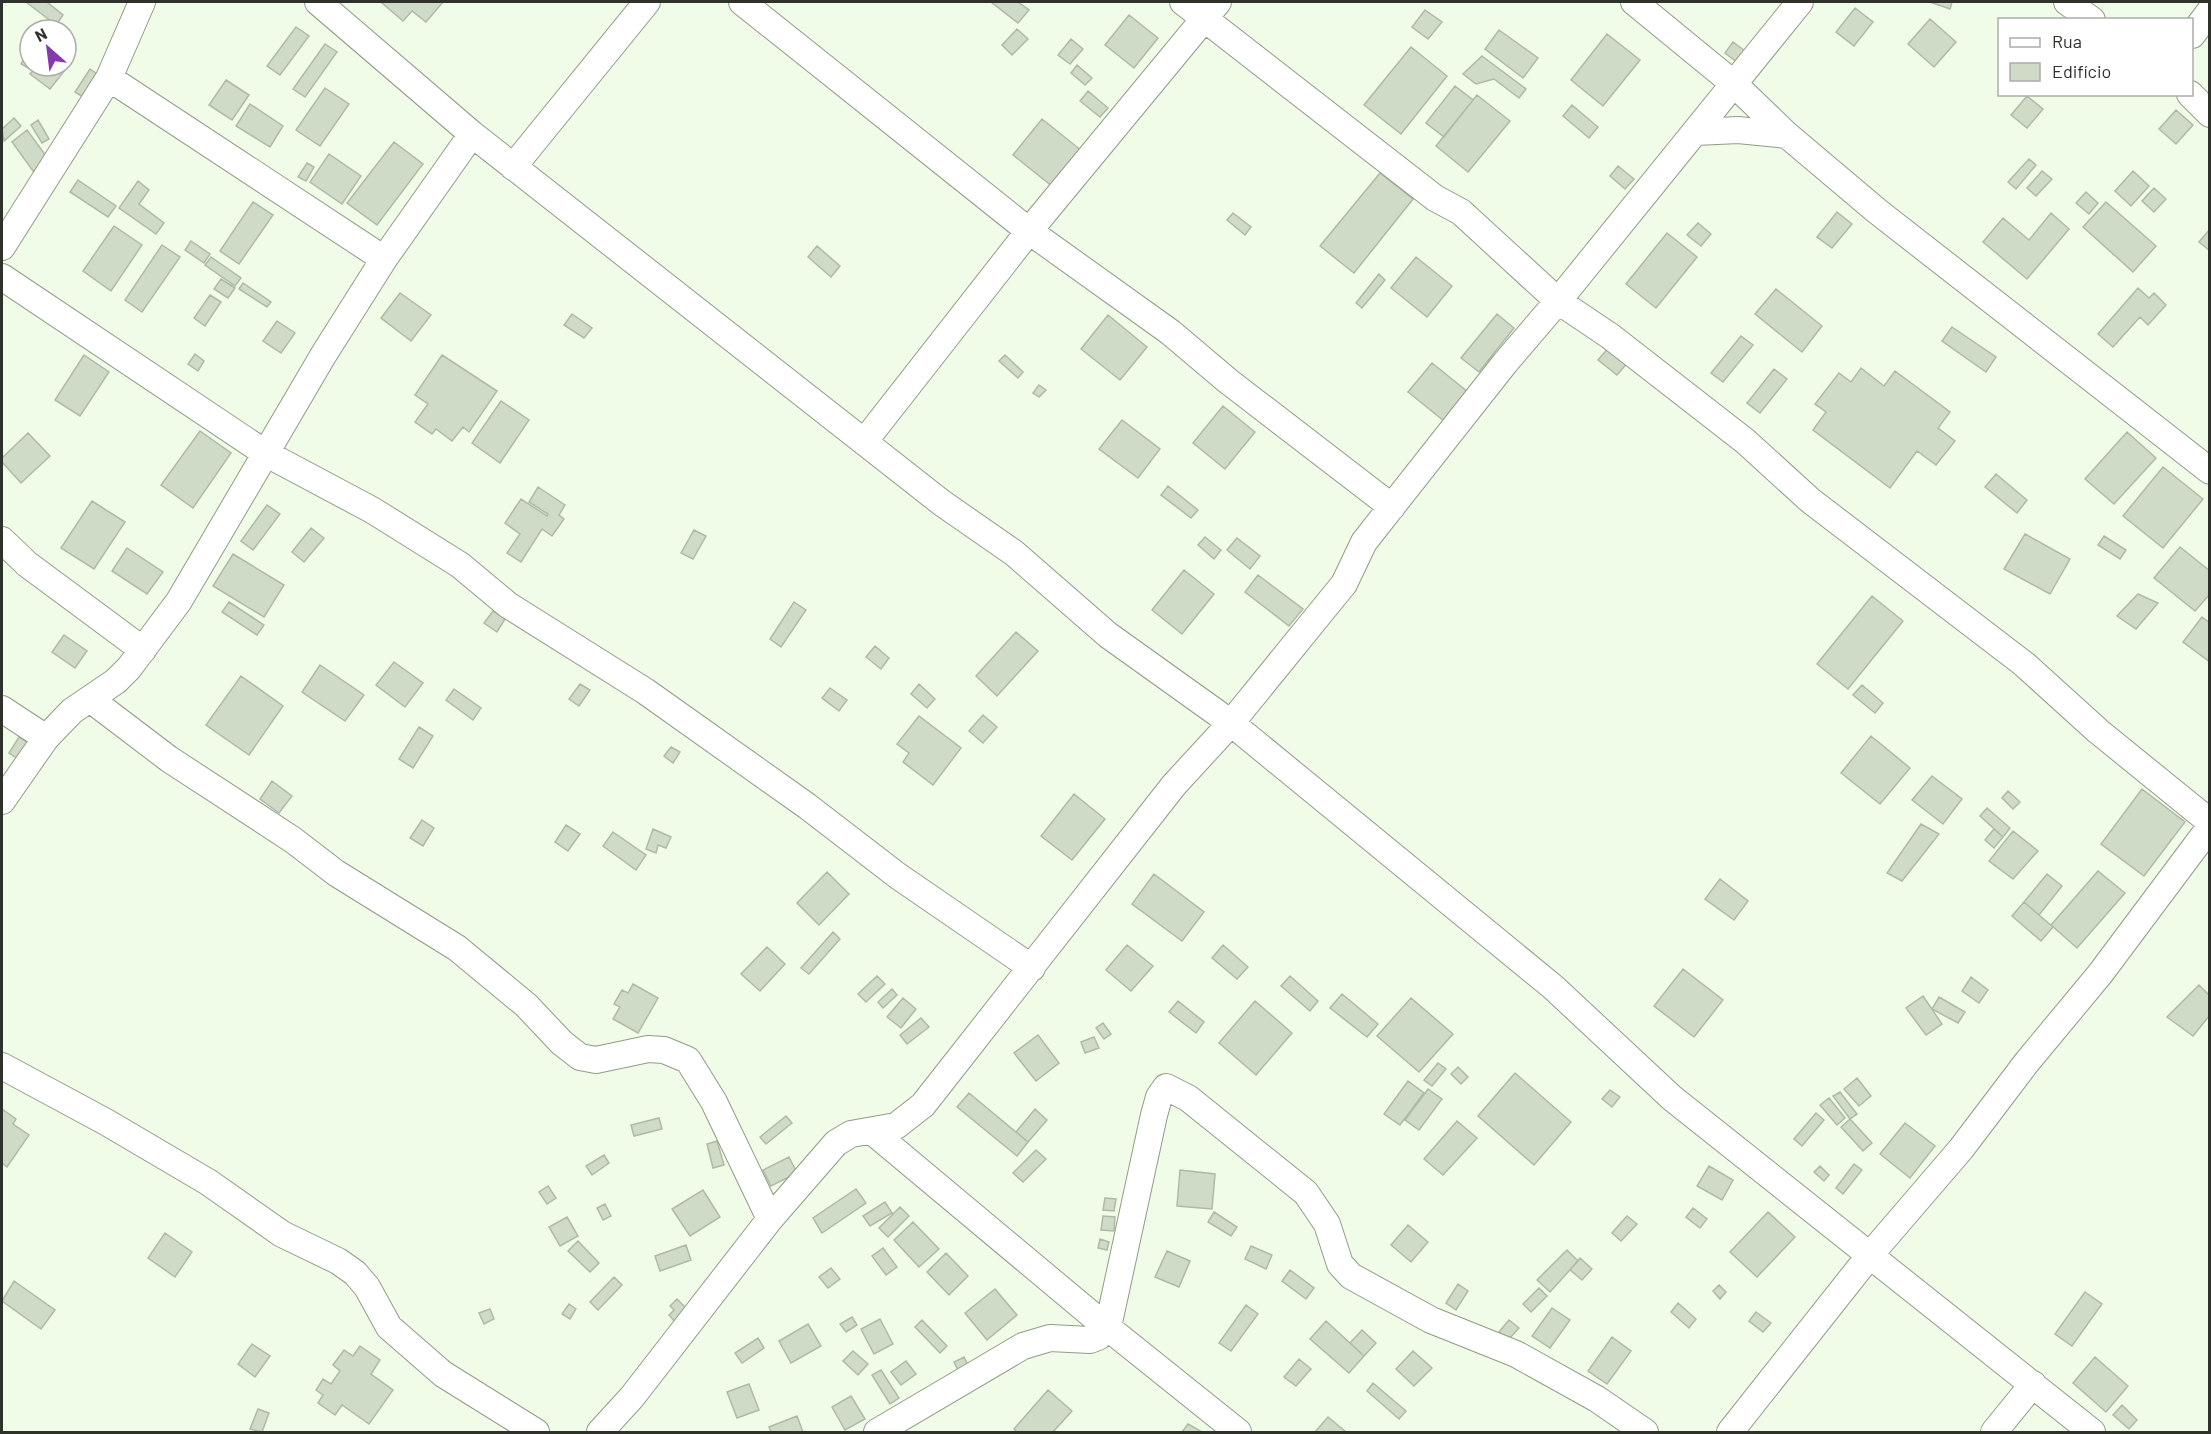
<svg xmlns="http://www.w3.org/2000/svg" width="2211" height="1434" font-family="Barlow,sans-serif">
  <style>
    .building { fill: #cfdbc6; stroke: #afbaa6; stroke-width: 1.5 }
    .lines { fill: none; stroke-linecap: round; stroke-linejoin: round }
    .minor-casing { stroke: #909c88; stroke-width: 28 }
    .minor { stroke: #fff; stroke-width: 26 }
  </style>
  <rect width="100%" height="100%" fill="#f0fce7"/>
  <path class="building" d="M26,2H47L63,15L56,25Z
    M383,2H443L426,22L412,11L403,21L382,3Z
    M991,2H1018L1029,10L1018,23Z
    M1930,2H1952L1950,9Z
    M1855,8L1873,22L1854,46L1836,32Z
    M1425,10L1442,22L1428,39L1412,27Z
    M1129,15L1158,38L1134,68L1105,45Z
    M1930,19L1956,42L1934,67L1908,44Z
    M296,27L309,36L280,75L267,66Z
    M1017,29L1028,39L1012,55L1002,45Z
    M1499,30L1538,58L1523,78L1485,49Z
    M1607,34L1640,60L1603,106L1571,80Z
    M1071,39L1083,49L1070,64L1058,55Z
    M1733,42L1749,54L1741,65L1725,53Z
    M325,44L337,52L305,97L293,89Z
    M30,47L31,66L30,69L21,64Z
    M1411,47L1447,76L1401,134L1364,105Z
    M66,56L72,61L50,89L30,74L37,66H66Z
    M1482,56L1526,89L1519,98L1494,79L1476,84L1463,74Z
    M1077,65L1092,78L1085,85L1071,73Z
    M90,69L106,80L91,102L75,92Z
    M226,80L249,95L232,120L209,105Z
    M1455,86L1473,100L1444,137L1426,123Z
    M325,88L349,104L320,146L296,130Z
    M1088,91L1108,108L1100,117L1080,101Z
    M1477,95L1510,121L1468,172L1436,146Z
    M2027,96L2043,109L2027,128L2011,115Z
    M250,104L283,126L270,147L236,126Z
    M1572,105L1598,127L1589,138L1563,116Z
    M2176,110L2193,125L2176,144L2159,129Z
    M14,118L21,126L4,141L2,129Z
    M1042,119L1082,151L1053,187L1013,155Z
    M38,120L49,139L42,143L31,125Z
    M27,130L49,160L33,171L12,142Z
    M394,142L423,164L377,225L347,203Z
    M329,154L361,176L342,204L310,182Z
    M2029,159L2036,165L2016,189L2008,182Z
    M307,163L314,167L306,181L298,177Z
    M1618,166L1634,179L1625,189L1610,176Z
    M2042,171L2052,179L2036,196L2027,188Z
    M2133,171L2149,186L2131,206L2115,191Z
    M1380,173L1413,199L1354,273L1320,246Z
    M78,180L116,206L108,217L70,192Z
    M138,181L149,190L139,204L164,223L156,234L119,208Z
    M2154,188L2166,199L2154,212L2142,201Z
    M2086,192L2098,203L2089,214L2076,203Z
    M253,202L273,215L239,264L220,251Z
    M2106,202L2156,246L2133,272L2083,227Z
    M1837,212L1852,224L1832,248L1817,237Z
    M1233,213L1251,227L1245,235L1227,220Z
    M2051,213L2069,229L2027,279L1983,242L2003,218L2029,240Z
    M1698,223L1711,234L1701,246L1687,235Z
    M114,226L142,245L111,291L83,271Z
    M2210,229V251L2199,242Z
    M1667,233L1697,257L1656,308L1626,284Z
    M191,241L210,254L204,263L185,250Z
    M162,245L180,257L142,312L125,300Z
    M817,246L840,266L831,277L808,257Z
    M211,257L241,278L235,286L205,265Z
    M1416,257L1452,286L1427,317L1391,288Z
    M1379,274L1385,280L1362,308L1356,303Z
    M221,279L235,288L228,298L214,289Z
    M243,283L271,302L267,307L239,289Z
    M2138,288L2149,298L2154,293L2166,305L2148,325L2140,317L2113,347L2098,334Z
    M1776,289L1822,326L1802,352L1755,314Z
    M400,293L431,315L411,341L381,318Z
    M210,295L221,302L205,326L194,318Z
    M572,314L592,328L584,338L564,325Z
    M1497,314L1514,328L1479,372L1461,358Z
    M1108,315L1147,347L1120,380L1081,349Z
    M277,321L295,333L281,353L263,341Z
    M1952,327L1996,357L1986,372L1942,341Z
    M1741,336L1753,345L1723,382L1711,373Z
    M1610,346L1629,361L1617,375L1598,360Z
    M195,354L204,361L198,371L188,364Z
    M84,355L109,372L80,416L55,400Z
    M442,355L497,391L469,432L463,427L452,441L436,429L432,434L415,422L428,404L415,395Z
    M1005,355L1023,372L1018,378L999,361Z
    M1432,363L1473,396L1449,425L1408,392Z
    M1861,368L1884,386L1895,371L1950,412L1938,428L1955,441L1936,465L1917,451L1890,488L1813,430L1826,412L1815,404L1839,373L1851,382Z
    M1774,369L1787,379L1760,413L1747,403Z
    M1039,385L1046,390L1039,397L1033,393Z
    M501,401L529,420L500,463L472,443Z
    M1223,406L1255,432L1225,469L1193,443Z
    M1122,420L1160,449L1138,478L1099,449Z
    M200,431L231,453L193,508L161,485Z
    M2127,432L2156,458L2114,504L2085,479Z
    M28,433L50,456L21,483L2,462V458Z
    M2163,467L2203,499L2163,548L2123,516Z
    M1996,474L2027,500L2017,513L1985,487Z
    M1168,486L1198,510L1191,518L1161,495Z
    M538,487L565,505L559,515L564,519L552,536L542,529L521,562L507,553L520,534L505,523L521,499L547,516L548,514L529,502Z
    M92,501L125,522L94,569L61,548Z
    M267,505L280,514L253,550L241,541Z
    M311,528L324,538L304,562L292,552Z
    M694,530L706,536L693,559L681,553Z
    M2025,534L2070,559L2050,594L2004,569Z
    M2104,536L2126,550L2120,559L2098,545Z
    M1205,537L1221,550L1214,559L1198,545Z
    M1237,538L1260,556L1250,569L1227,550Z
    M2180,547L2210,571V594L2195,611L2154,578Z
    M127,548L163,572L147,594L112,571Z
    M233,554L284,585L264,617L213,586Z
    M1184,570L1214,594L1182,634L1152,610Z
    M1258,575L1303,609L1289,626L1245,592Z
    M2138,594L2158,603L2136,629L2117,616Z
    M1872,596L1903,621L1848,689L1817,664Z
    M229,602L264,625L257,635L222,612Z
    M794,602L806,610L781,647L770,639Z
    M493,611L505,619L497,632L484,623Z
    M2202,617L2210,623V662L2183,642Z
    M1016,632L1038,651L997,696L976,676Z
    M64,635L87,651L75,668L52,652Z
    M875,646L889,658L881,669L866,657Z
    M394,662L423,683L405,707L376,685Z
    M320,665L364,695L345,721L302,692Z
    M241,676L283,706L249,755L206,725Z
    M580,684L590,690L579,706L569,699Z
    M919,684L935,699L927,708L911,694Z
    M1862,685L1883,703L1875,713L1853,695Z
    M830,688L847,700L839,711L822,698Z
    M454,689L481,708L473,720L446,700Z
    M983,715L997,727L983,743L969,731Z
    M919,716L961,748L933,785L903,762L909,753L897,744Z
    M419,727L433,736L413,768L399,759Z
    M1871,736L1910,768L1880,804L1841,773Z
    M19,737L31,745L21,761L9,753Z
    M671,747L680,752L673,763L664,756Z
    M1932,776L1962,799L1943,824L1912,800Z
    M272,781L292,796L279,813L260,799Z
    M2142,789L2185,822L2144,876L2101,844Z
    M2008,791L2020,802L2013,809L2002,798Z
    M1074,794L1105,819L1072,860L1041,836Z
    M1987,808L2010,828L2003,837L1980,816Z
    M422,820L434,828L423,846L410,838Z
    M1921,824L1939,834L1902,881L1887,873Z
    M566,825L580,834L568,851L555,842Z
    M653,829L671,837L666,848L658,845L656,853L646,849Z
    M1994,829L2003,837L1994,848L1985,840Z
    M2013,831L2038,851L2013,879L1989,861Z
    M613,832L646,855L636,870L603,846Z
    M2098,871L2125,893L2077,948L2051,925Z
    M827,872L849,894L819,925L797,903Z
    M1154,874L1204,912L1182,941L1132,904Z
    M2047,874L2062,886L2039,915L2024,902Z
    M1720,879L1748,901L1734,920L1705,899Z
    M2024,902L2053,927L2041,941L2012,916Z
    M833,932L840,939L809,974L801,968Z
    M1127,945L1153,966L1131,991L1106,970Z
    M1223,945L1248,967L1237,979L1212,958Z
    M767,947L785,964L760,991L741,974Z
    M1683,969L1723,1000L1694,1037L1654,1006Z
    M877,976L885,984L866,1002L858,994Z
    M1290,976L1318,1001L1310,1011L1281,986Z
    M1971,977L1988,990L1979,1003L1962,991Z
    M633,984L658,998L638,1033L613,1019L620,1007L614,1004L622,990L628,993Z
    M2199,985L2210,996V1015L2193,1036L2167,1017Z
    M892,989L897,995L883,1008L878,1002Z
    M1342,994L1378,1024L1367,1037L1330,1008Z
    M1923,996L1942,1024L1926,1035L1906,1008Z
    M1939,997L1965,1012L1958,1023L1932,1009Z
    M903,998L916,1009L901,1028L887,1017Z
    M1411,998L1453,1034L1419,1072L1377,1036Z
    M1178,1001L1204,1022L1196,1033L1169,1012Z
    M1255,1001L1292,1033L1256,1075L1219,1043Z
    M921,1018L929,1027L907,1044L900,1035Z
    M1103,1023L1111,1034L1104,1039L1096,1028Z
    M1038,1035L1059,1063L1036,1081L1014,1053Z
    M1094,1037L1099,1048L1085,1053L1081,1042Z
    M1438,1063L1446,1069L1432,1086L1424,1080Z
    M1458,1067L1468,1077L1461,1084L1451,1074Z
    M1515,1073L1571,1122L1534,1165L1478,1116Z
    M1857,1078L1871,1096L1859,1106L1844,1089Z
    M1408,1081L1424,1093L1400,1125L1384,1114Z
    M1428,1089L1442,1099L1419,1130L1405,1120Z
    M1610,1090L1620,1097L1612,1107L1602,1099Z
    M1840,1092L1857,1114L1850,1119L1833,1096Z
    M969,1093L1028,1142L1017,1156L957,1107Z
    M1829,1098L1845,1118L1837,1125L1820,1105Z
    M2,1109L16,1119L13,1124L29,1135L7,1167L2,1163Z
    M1035,1109L1047,1120L1028,1142L1016,1132Z
    M1816,1113L1824,1120L1802,1146L1794,1139Z
    M786,1116L792,1123L766,1144L760,1137Z
    M659,1118L662,1129L634,1136L631,1125Z
    M1850,1119L1872,1143L1863,1151L1841,1127Z
    M1457,1121L1477,1138L1443,1175L1424,1159Z
    M1905,1123L1935,1146L1910,1178L1880,1154Z
    M717,1141L724,1165L713,1168L707,1144Z
    M1036,1150L1046,1159L1023,1182L1013,1173Z
    M604,1155L609,1163L592,1175L586,1166Z
    M789,1157L797,1173L771,1186L763,1170Z
    M1854,1164L1862,1170L1843,1194L1836,1188Z
    M1709,1166L1733,1180L1722,1200L1697,1186Z
    M1820,1166L1829,1175L1824,1181L1814,1172Z
    M1180,1170L1215,1174L1212,1209L1177,1206Z
    M548,1186L556,1198L547,1204L539,1192Z
    M856,1189L866,1203L822,1233L813,1218Z
    M703,1190L720,1217L690,1236L672,1209Z
    M1105,1198L1116,1199L1114,1211L1103,1210Z
    M885,1202L892,1213L870,1226L863,1216Z
    M605,1204L611,1216L603,1220L597,1208Z
    M900,1207L909,1216L888,1237L879,1228Z
    M1693,1208L1707,1219L1700,1228L1686,1217Z
    M1214,1212L1237,1227L1231,1236L1208,1222Z
    M1768,1212L1795,1237L1757,1277L1730,1252Z
    M1103,1216L1115,1217L1114,1231L1101,1230Z
    M1627,1216L1637,1224L1621,1241L1612,1233Z
    M567,1217L578,1236L560,1246L549,1227Z
    M913,1222L939,1249L919,1267L894,1240Z
    M1408,1225L1428,1242L1411,1262L1391,1245Z
    M165,1233L192,1252L175,1277L148,1258Z
    M1100,1239L1109,1242L1107,1250L1098,1248Z
    M578,1241L599,1263L590,1272L568,1251Z
    M686,1245L691,1260L660,1271L655,1256Z
    M1251,1246L1272,1255L1266,1269L1245,1259Z
    M883,1248L897,1267L886,1275L872,1256Z
    M1567,1250L1578,1261L1550,1292L1537,1280Z
    M1167,1251L1190,1261L1179,1287L1155,1277Z
    M946,1253L968,1276L949,1295L927,1272Z
    M1580,1258L1592,1269L1582,1280L1570,1270Z
    M831,1268L840,1279L828,1288L819,1277Z
    M1290,1270L1314,1288L1306,1299L1282,1281Z
    M614,1277L622,1285L598,1310L590,1302Z
    M14,1281L55,1310L41,1329L2,1301Z
    M1458,1284L1468,1291L1456,1310L1446,1303Z
    M1719,1285L1726,1292L1720,1299L1713,1291Z
    M1539,1288L1547,1296L1531,1312L1523,1304Z
    M995,1289L1017,1315L987,1340L965,1313Z
    M2085,1292L2102,1304L2072,1346L2055,1334Z
    M677,1299L688,1310L676,1323L669,1315L674,1310L670,1306Z
    M1678,1303L1696,1319L1689,1328L1671,1312Z
    M569,1304L576,1309L570,1319L562,1314Z
    M1246,1305L1258,1314L1231,1351L1219,1343Z
    M1552,1308L1570,1320L1550,1348L1532,1336Z
    M490,1309L494,1319L484,1324L479,1313Z
    M1756,1312L1771,1323L1763,1332L1749,1321Z
    M852,1317L857,1325L846,1332L840,1324Z
    M880,1319L893,1344L874,1354L861,1329Z
    M922,1320L947,1346L940,1353L915,1327Z
    M1509,1320L1519,1328L1508,1340L1499,1332Z
    M1326,1321L1364,1356L1349,1373L1310,1339Z
    M808,1324L821,1346L791,1363L779,1341Z
    M1362,1330L1376,1343L1364,1356L1350,1343Z
    M1612,1337L1631,1351L1607,1384L1588,1371Z
    M758,1338L764,1348L742,1363L735,1353Z
    M252,1344L270,1356L255,1377L238,1364Z
    M360,1346L380,1360L371,1374L393,1390L369,1424L342,1405L335,1415L318,1403L323,1395L316,1390L323,1379L331,1384L340,1371L333,1365L344,1350L353,1356Z
    M853,1351L868,1364L858,1375L843,1361Z
    M1413,1351L1432,1368L1414,1386L1396,1369Z
    M964,1357L968,1365L958,1370L954,1362Z
    M2095,1357L2128,1386L2106,1412L2073,1383Z
    M1299,1359L1311,1369L1296,1386L1284,1377Z
    M906,1361L916,1374L901,1385L891,1372Z
    M881,1370L899,1398L890,1404L872,1375Z
    M1373,1383L1406,1411L1399,1419L1367,1391Z
    M749,1384L759,1410L737,1418L727,1392Z
    M1048,1390L1072,1411L1053,1432H1017L1014,1429Z
    M851,1396L865,1419L845,1430L832,1407Z
    M2122,1405L2137,1420L2129,1429L2113,1415Z
    M258,1409L269,1413L262,1432L250,1429Z
    M797,1416L803,1432H771L769,1427Z
    M1328,1417L1346,1432H1315Z
    M1188,1424L1202,1432H1182Z"/>
  <g class="lines">
    <g class="minor-casing">
      <path id="minor" d="M142,2L109,78L384,259
        M318,2L472,134L942,503L1014,553L1108,635L1231,723L1553,987L1672,1098L2092,1432
        M742,2L1029,231L1170,332L1228,381L1392,507
        M1183,2L1435,198L1461,212L1558,301L1610,336L1745,441L1811,501L2024,664L2098,731L2210,822
        M1634,2L1734,84L1787,135L1877,211L2210,471
        M2067,2L2092,20
        M2192,35L2210,11
        M2190,94L2210,114
        M1696,132L1738,130L1787,135
        M513,167L647,2
        M2,247L109,78
        M2,277L265,453L372,510L460,565L508,605L645,691L807,806L898,876L1032,968
        M864,442L1029,231L1218,2
        M2,540L27,564L143,650
        M90,699L169,759L293,840L336,873L457,948L526,1005L562,1043L580,1057L596,1060L648,1049L664,1050L688,1060L714,1102L770,1219
        M2,709L46,738
        M2,801L46,738L72,711L116,681L129,668L179,601L324,354L384,259L472,134
        M2,1066L106,1122L208,1182L282,1234L338,1261L355,1273L367,1287L389,1327L443,1374L536,1432
        M873,1132L1092,1315L1238,1432
        M600,1432L632,1397L770,1219L836,1143L851,1134L896,1126L923,1105L1174,785L1231,723L1326,606L1344,584L1364,542L1505,363L1558,301L1800,2
        M877,1432L1023,1346L1050,1338L1090,1340L1098,1337L1108,1327L1154,1115L1159,1097L1166,1087L1188,1098L1306,1193L1327,1224L1340,1264L1351,1276L1431,1320L1516,1354L1597,1399L1645,1432
        M1730,1432L1870,1255L1961,1149L2027,1062L2100,974L2210,827
        M1994,1432L2033,1384"/>
    </g>
    <use href="#minor" class="minor"/>
  </g>
  <rect width="2211" height="1434" fill="none" stroke="#2e322a" stroke-width="6"/>
  <rect x="1998" y="18" width="195" height="78" fill="#ffffff" stroke="#abadaa" stroke-width="1.5"/>
  <rect x="2010" y="38" width="30" height="9" fill="#ffffff" stroke="#abadaa" stroke-width="1.5"/>
  <text x="2052" y="48" font-size="18" fill="#2e322a">Rua</text>
  <rect x="2010" y="63" width="30" height="18" fill="#cfdbc6" stroke="#abadaa" stroke-width="1.5"/>
  <text x="2052" y="78" font-size="18" fill="#2e322a">Edifício</text>
  <g transform="translate(48 48) rotate(332)"><circle r="28" fill="#ffffff" stroke="#abadaa" stroke-width="1.5"/>
  <path d="M0-4.5L10 22L0 15L-10 22Z" fill="#853aac"/>
  <text y="-9" font-size="16" font-weight="bold" text-anchor="middle" fill="#2e322a">N</text>
  </g>
</svg>
